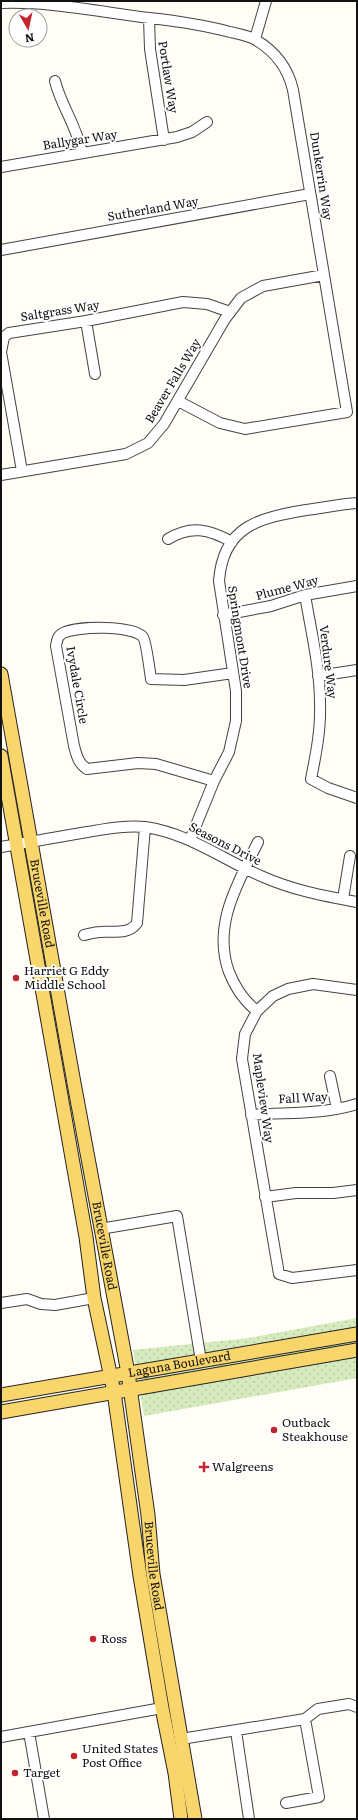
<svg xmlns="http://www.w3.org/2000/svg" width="358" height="1820" font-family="Literata,serif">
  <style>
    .grass { fill: url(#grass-dots) }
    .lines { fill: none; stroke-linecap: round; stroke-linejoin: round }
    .minor-casing { stroke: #444; stroke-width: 12 }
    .major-casing { stroke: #222; stroke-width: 15 }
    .minor { stroke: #fff; stroke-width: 10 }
    .major { stroke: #f9d66b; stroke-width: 13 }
    .poi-dot { fill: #c4262e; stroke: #fff; stroke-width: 1.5 }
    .labels { text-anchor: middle; stroke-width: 4; stroke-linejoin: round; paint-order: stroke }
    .street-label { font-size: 12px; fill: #111; stroke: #fff }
    .poi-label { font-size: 12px; fill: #111; stroke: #fff; text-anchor: start }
  </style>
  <defs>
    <pattern id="grass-dots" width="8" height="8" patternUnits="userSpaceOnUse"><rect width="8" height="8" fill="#d5ebbd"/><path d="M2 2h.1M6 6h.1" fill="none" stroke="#b6c8a1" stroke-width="1.8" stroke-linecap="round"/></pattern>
  </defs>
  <rect width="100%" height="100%" fill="#fffdf5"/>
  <path class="grass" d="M357,1318V1378L144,1416L133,1350L249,1338Z"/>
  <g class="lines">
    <g class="minor-casing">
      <path id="minor" d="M1,3C49,1 101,12 149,18C177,21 204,25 230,32C239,34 249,36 256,40C276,52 288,68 293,90L347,412L245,429L220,423L178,401
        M149,18L150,49L164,140
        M255,39L266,1
        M55,81C61,106 77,126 82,153
        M1,167L177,137L192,132L207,122
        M1,250L310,194
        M86,321L95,374
        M22,471L1,352L4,337L9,333L86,321L183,302L207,304L230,312
        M1,475L126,454L148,443L164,424L225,319L241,298L263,286L324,275
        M168,539C191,525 209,529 232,542
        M305,595C311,631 320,667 320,704C321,729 316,754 311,779L328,788L357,798
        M223,615L271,606L305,595L357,586
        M318,676L357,670
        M214,781L156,764L138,763L87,769C78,763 77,756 74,746L56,646C57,641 57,636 63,633C77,626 133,625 143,637C146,641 150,672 151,679L184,680L233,673
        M190,840L214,781L229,752L236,721V691L219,581C223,526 259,518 306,510C323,508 340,504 357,503
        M1,847C30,842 59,837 87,832C106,829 126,825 145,827C188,833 222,859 261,876C292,890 324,896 357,902
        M343,899L350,856
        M84,935C89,934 95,932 100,932C113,931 129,935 137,923L145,827
        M357,990L313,984L288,989L273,996L257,1011L245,1034L242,1059L279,1274L292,1278L357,1270
        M257,1011C244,1001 235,987 229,972C212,925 238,883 258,842
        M330,1076L337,1109
        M251,1115C286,1112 322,1115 357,1104
        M265,1197L296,1193H333L357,1190
        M100,1229L177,1216L201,1361
        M1,1303L27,1299L41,1304L55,1305L94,1298
        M236,1731L249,1819
        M29,1732L44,1819
        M1,1737L162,1708
        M181,1739L305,1719L318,1709L349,1704L357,1707
        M286,1803L319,1797L305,1719"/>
    </g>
    <g class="major-casing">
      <g id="major">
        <path id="s1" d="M1,674L74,1083L128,1373L148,1515L153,1574L195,1819"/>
        <path d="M1,756L86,1237L94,1298L114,1392L140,1576L162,1708L175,1773L181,1819"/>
        <path id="s2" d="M1,1395L357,1334"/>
        <path d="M1,1412L357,1350"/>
      </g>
    </g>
    <use href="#minor" class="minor"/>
    <use href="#major" class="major"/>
  </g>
  <g class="poi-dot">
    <circle cx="16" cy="978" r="4"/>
    <circle cx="274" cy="1430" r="4"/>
    <path d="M202 1461h4v4h4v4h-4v4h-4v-4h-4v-4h4z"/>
    <circle cx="93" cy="1639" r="4"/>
    <circle cx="74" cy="1756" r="4"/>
    <circle cx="15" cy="1773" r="4"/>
  </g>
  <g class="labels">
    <g class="street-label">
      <text transform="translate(168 77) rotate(81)" y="4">Portlaw Way</text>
      <text transform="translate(80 140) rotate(-9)" y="4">Ballygar Way</text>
      <text transform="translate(321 176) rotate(81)" y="4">Dunkerrin Way</text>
      <text transform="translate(153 209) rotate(-10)" y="4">Sutherland Way</text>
      <text transform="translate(60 311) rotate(-9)" y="4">Saltgrass Way</text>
      <text transform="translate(173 381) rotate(-59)" y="4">Beaver Falls Way</text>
      <text transform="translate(287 588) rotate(-15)" y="4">Plume Way</text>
      <text transform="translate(240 637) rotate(81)" y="4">Springmont Drive</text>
      <text transform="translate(328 662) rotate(83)" y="4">Verdure Way</text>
      <text transform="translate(77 685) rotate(80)" y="4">Ivydale Circle</text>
      <text transform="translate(225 844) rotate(27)" y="4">Seasons Drive</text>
      <text dy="4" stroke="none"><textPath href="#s1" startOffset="233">Bruceville Road</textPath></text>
      <text transform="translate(263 1098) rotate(82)" y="4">Mapleview Way</text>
      <text transform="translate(303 1098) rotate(-3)" y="4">Fall Way</text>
      <text dy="4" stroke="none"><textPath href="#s1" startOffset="581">Bruceville Road</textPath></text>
      <text dy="4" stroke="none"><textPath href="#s2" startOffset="181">Laguna Boulevard</textPath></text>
      <text dy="4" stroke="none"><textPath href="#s1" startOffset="905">Bruceville Road</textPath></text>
    </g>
    <g class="poi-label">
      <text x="24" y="975">Harriet G Eddy<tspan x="24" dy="14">Middle School</tspan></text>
      <text x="282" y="1427">Outback<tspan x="282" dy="14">Steakhouse</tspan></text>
      <text x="212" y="1471">Walgreens</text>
      <text x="101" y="1643">Ross</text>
      <text x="82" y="1753">United States<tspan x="82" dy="14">Post Office</tspan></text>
      <text x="23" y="1777">Target</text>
    </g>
  </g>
  <rect width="358" height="1820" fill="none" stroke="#111111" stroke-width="4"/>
  <g transform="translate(28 28) rotate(171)"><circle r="19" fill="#ffffff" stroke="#a0a0a0"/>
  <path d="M0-3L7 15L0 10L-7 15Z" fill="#c4262e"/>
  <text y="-6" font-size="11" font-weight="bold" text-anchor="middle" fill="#111111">N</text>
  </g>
</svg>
